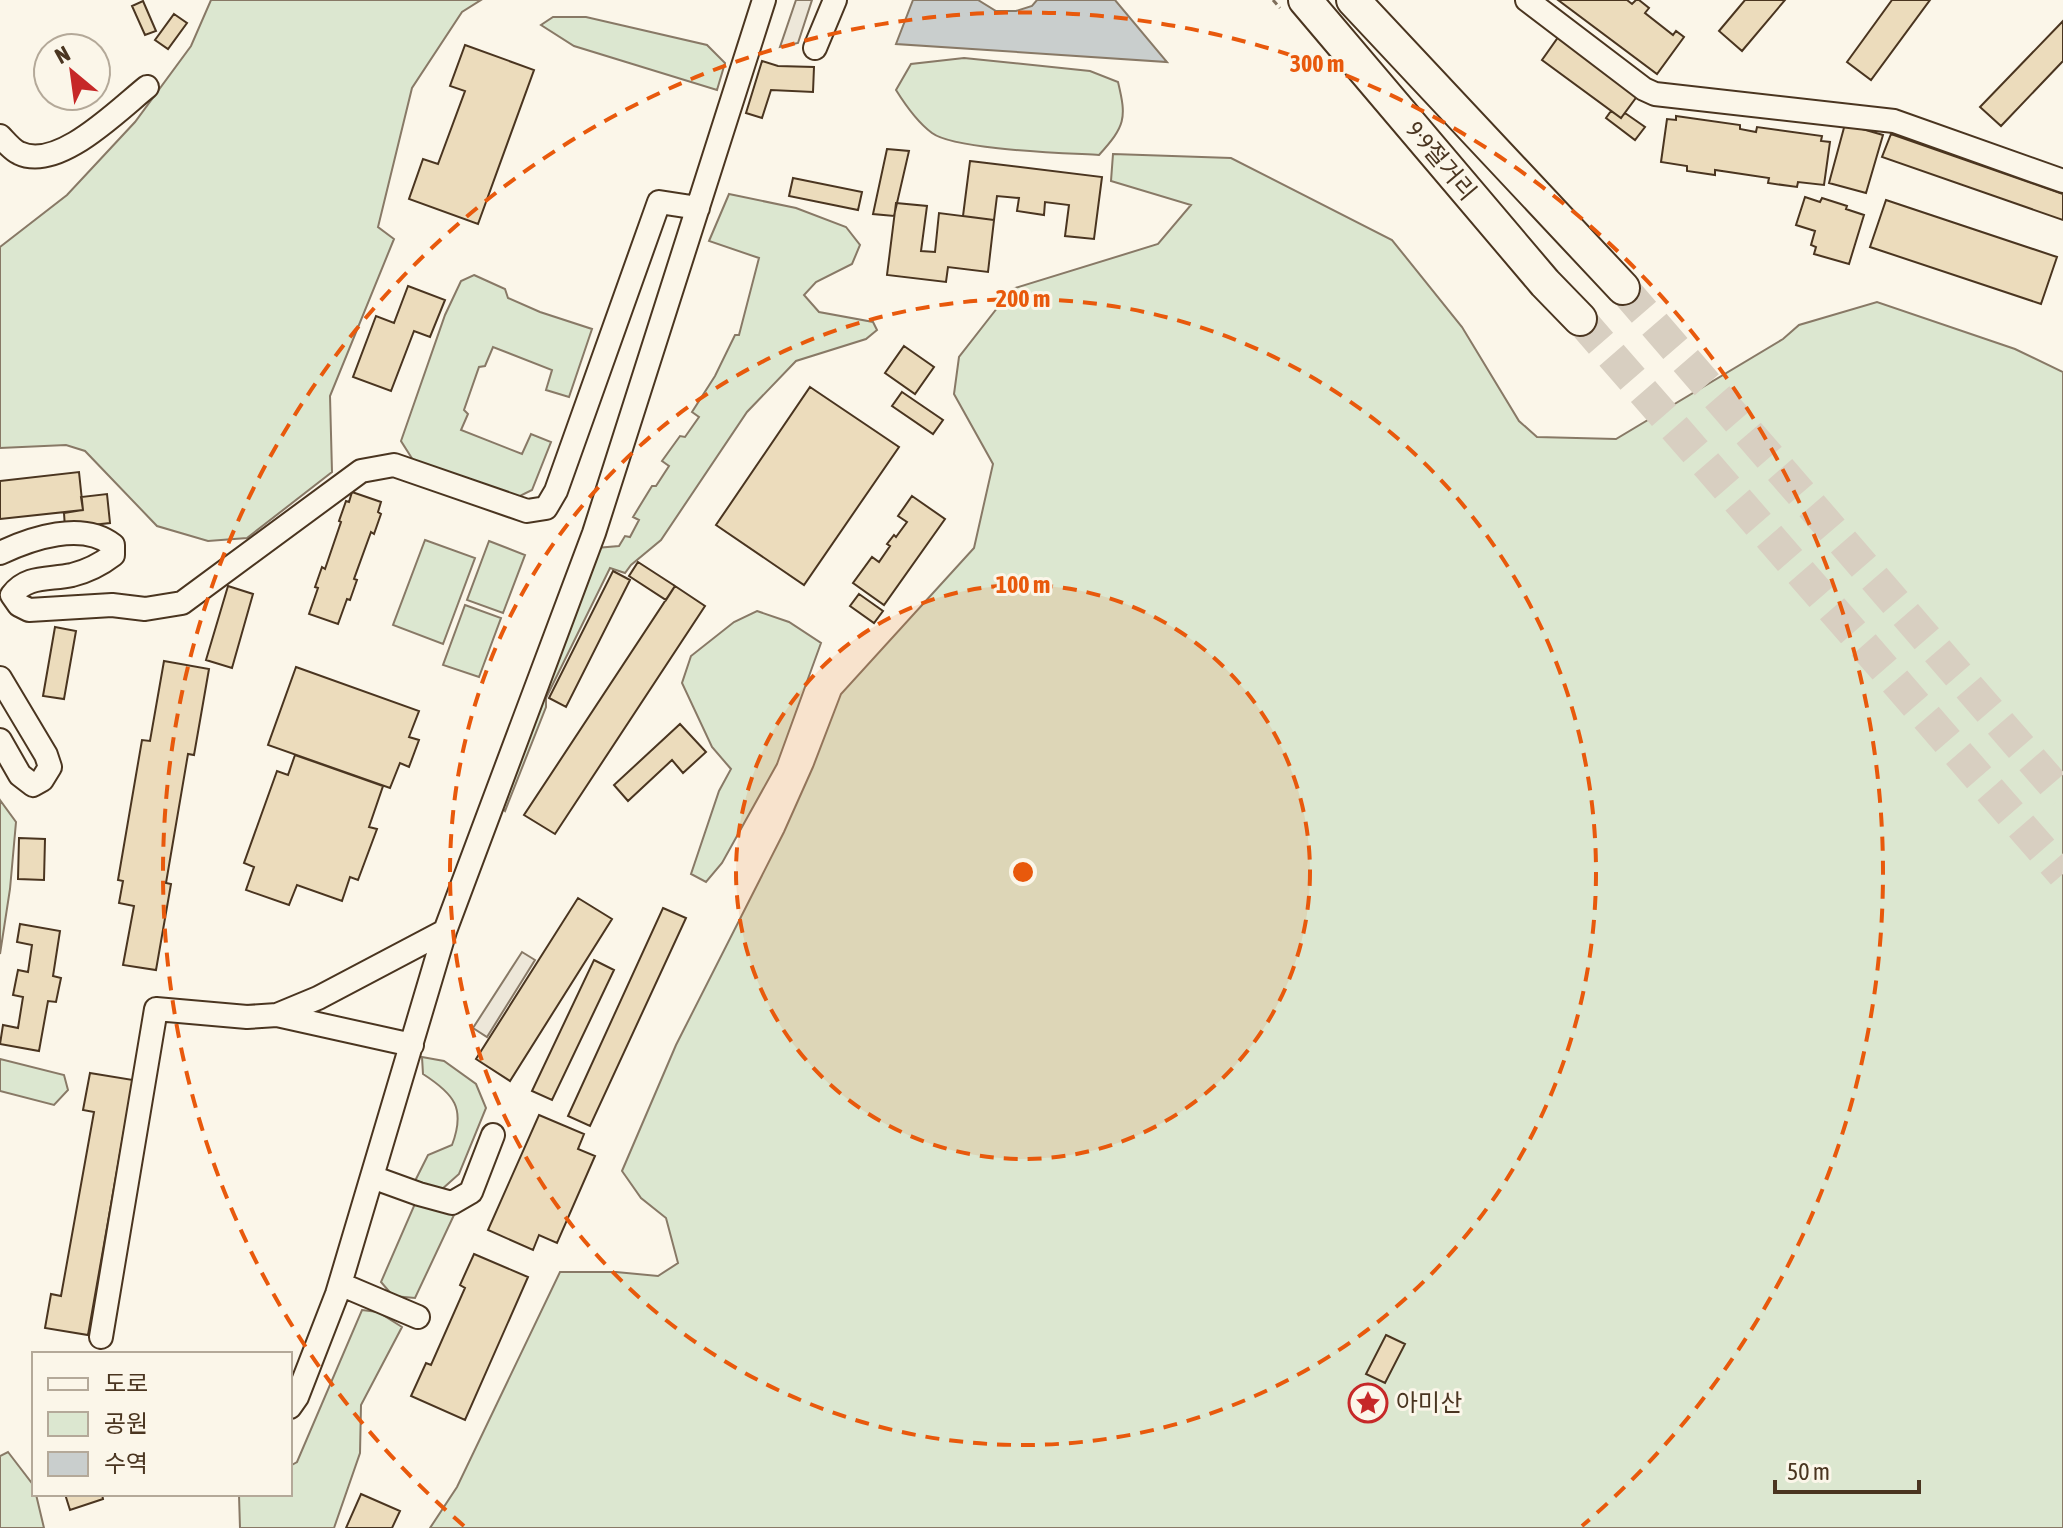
<svg xmlns="http://www.w3.org/2000/svg" width="2063" height="1528" font-family="'Asap Condensed','Noto Sans KR',sans-serif">
  <style>
    .green { fill: #dce7d0; stroke: #887966; stroke-width: 2 }
    .parking { fill: #ede7d9; stroke: #887966; stroke-width: 2 }
    .water { fill: #c9cecd; stroke: #887966; stroke-width: 2 }
    .building { fill: #ecdcbc; stroke: #4a3520; stroke-width: 2 }
    .lines { fill: none; stroke-linecap: round; stroke-linejoin: round }
    .highway-tunnel { stroke: #d8cfc1; stroke-width: 32; stroke-dasharray: 32 16; stroke-linecap: butt }
    .minor-casing { stroke: #4a3520; stroke-width: 26 }
    .highway-casing { stroke: #4a3520; stroke-width: 36 }
    .path { stroke: #7f6f5c; stroke-width: 3; stroke-dasharray: 6 4; stroke-linecap: butt }
    .minor { stroke: #fbf6e9; stroke-width: 22 }
    .highway { stroke: #fbf6e9; stroke-width: 32 }
    .ring { fill: none; stroke: #e8590c; stroke-width: 4; stroke-dasharray: 14 10 }
    .labels { text-anchor: middle; stroke-width: 6; stroke-linejoin: round; paint-order: stroke }
    .street-label { font-size: 24px; fill: #4a3520; stroke: #fbf6e9 }
    .poi-label { font-size: 24px; fill: #4a3520; stroke: #fbf6e9; text-anchor: start }
    .centre { fill: #e8590c; stroke: #fbf6e9; stroke-width: 4 }
    .ring-label { font-size: 24px; text-anchor: middle; font-weight: bold; fill: #e8590c; stroke: #fbf6e9; stroke-width: 6; stroke-linejoin: round; paint-order: stroke }
  </style>
  <rect width="100%" height="100%" fill="#fbf6e9"/>
  <path class="green" d="M211,0H481L462,12L412,88L378,227L394,239L330,396L332,472L247,538L208,541L157,526L85,451L66,445L0,448V247L67,195L135,122L191,46Z
    M553,17H586L707,45L725,63L717,90L574,46L541,25Z
    M964,58L1090,71L1118,82C1127,119 1125,126 1099,155C1066,153 955,150 932,133C917,122 906,106 896,90L911,64Z
    M1113,154L1231,158L1392,240L1462,327L1519,421L1537,437L1616,439L1783,339L1799,325L1877,302L2015,349L2063,372V1528H430L457,1487L560,1272H616L658,1276L678,1263L666,1218L641,1198L622,1171L676,1045L784,832L813,767L841,694L974,548L993,464L954,394L959,357L1012,289L1158,244L1191,205L1111,181Z
    M729,194L796,208L846,227L860,245L852,264L816,282L804,295L819,312L873,322L877,330L866,339L796,361L747,412L661,540L631,565L625,573L610,568L546,698V707L505,811L499,806L596,548L619,546L625,536L630,537L639,520L633,517L652,486H656L669,466L662,461L680,436L685,437L699,417L692,412L715,376L735,335H739L759,258L709,241Z
    M474,275L505,289L508,298L540,312L592,329L569,397L546,390L552,370L493,347L485,366L479,367L464,410L468,414L461,430L522,454L531,434L551,442L532,490L518,497L413,460L401,441L445,315L461,281Z
    M425,540L475,558L443,644L393,625Z
    M489,541L525,555L503,613L467,600Z
    M465,605L501,618L479,677L443,665Z
    M757,611L789,622L821,643L777,764L722,863L706,882L691,874L719,791L731,769L712,747L682,683L691,656L734,622Z
    M0,800L16,822L10,889L0,954Z
    M422,1057L444,1061L476,1084L486,1108L459,1174L441,1190L415,1181L428,1155L452,1145C466,1108 454,1094 423,1074Z
    M0,1059L64,1075L68,1090L54,1105L0,1091Z
    M417,1199L454,1215L415,1298L393,1296L381,1282Z
    M362,1310L378,1312L402,1327L361,1405L360,1453L334,1528H240L239,1495L290,1494V1466L297,1462Z
    M8,1452L34,1486L44,1528H0V1456Z"/>
  <path class="parking" d="M796,0H812L798,43L780,47Z
    M522,952L535,960L487,1037L473,1028Z"/>
  <path class="water" d="M913,0H978L996,11H1016L1032,6L1037,0H1115L1167,62L896,44Z"/>
  <path class="building" d="M1558,0H1627L1632,4L1636,0H1639L1649,8L1645,13L1673,35L1676,31L1684,37L1657,74Z
    M1745,0H1785L1742,51L1719,31Z
    M1892,0H1930L1871,80L1847,62Z
    M143,1L156,31L145,35L132,6Z
    M174,14L187,23L168,49L155,40Z
    M2063,21V61L2001,126L1980,107Z
    M1559,36L1638,95L1621,118L1542,60Z
    M465,45L534,70L478,224L409,199L423,159L438,164L465,91L450,86Z
    M762,61L778,66L814,67L813,92L771,90L762,118L746,113Z
    M1611,111L1621,118L1625,113L1645,127L1635,140L1606,118Z
    M1676,116L1740,125V129L1756,132L1757,127L1822,136L1821,141L1830,142L1824,185L1798,182L1797,187L1768,183L1769,178L1715,170V175L1687,171V166L1661,162L1667,119L1676,120Z
    M1845,124L1883,135L1866,193L1829,183Z
    M1891,134L2063,194V220L1882,157Z
    M887,149L909,151L894,216L873,214Z
    M970,161L1102,177L1094,239L1065,236L1069,205L1045,202L1044,215L1017,211L1019,198L997,196L994,220L963,216Z
    M793,178L862,192L858,210L789,196Z
    M1805,197L1820,202L1822,198L1847,206L1846,209L1864,215L1849,264L1814,254L1816,247L1811,245L1815,231L1796,225Z
    M1886,200L2057,257L2041,304L1870,247Z
    M896,203L927,206L921,251L935,252L939,213L994,220L988,272L948,267L946,282L887,275Z
    M408,286L445,300L430,337L414,331L391,391L353,377L376,316L394,323Z
    M904,346L934,367L915,394L885,373Z
    M810,387L899,447L804,585L716,525Z
    M902,392L943,420L933,434L892,406Z
    M79,472L83,510L0,519V481Z
    M352,492L381,502L378,512L381,514L374,534L371,532L354,579L357,580L350,600L347,599L338,624L309,614L318,588L315,587L322,567L325,569L341,522L339,521L346,501L349,502Z
    M107,494L110,523L65,528L64,513L83,510L81,497Z
    M912,496L945,519L884,605L853,583L872,557L879,562L890,546L887,544L894,535L896,537L907,522L898,516Z
    M638,562L675,586L666,600L629,576Z
    M613,571L630,580L566,707L549,698Z
    M228,586L253,594L232,668L206,660Z
    M675,586L705,606L555,834L524,815Z
    M859,594L883,611L874,623L850,606Z
    M55,627L76,631L64,699L43,696Z
    M164,661L209,669L194,755L188,754L166,883L171,884L156,970L123,965L134,906L119,903L123,881L118,880L142,740L150,741Z
    M296,667L419,711L409,737L419,740L409,767L400,763L390,788L268,745Z
    M680,724L706,752L683,773L672,760L628,801L614,785Z
    M295,755L383,786L369,827L377,829L358,880L350,877L342,901L297,885L289,905L246,890L254,867L244,863L277,771L288,775Z
    M19,838L45,839L44,880L18,879Z
    M578,898L612,919L510,1081L476,1059Z
    M663,908L686,918L590,1126L568,1116Z
    M20,924L60,931L53,976L61,978L56,1002L48,1001L39,1051L0,1044L3,1025L18,1028L23,997L13,995L18,970L28,972L32,945L17,942Z
    M594,960L614,970L552,1100L532,1091Z
    M90,1073L133,1080L88,1335L45,1328L51,1294L61,1296L94,1112L83,1110Z
    M539,1115L584,1134L578,1149L595,1156L557,1243L539,1235L533,1250L488,1230Z
    M474,1254L528,1277L465,1420L411,1396L426,1363L431,1365L465,1288L460,1285Z
    M1386,1335L1405,1344L1385,1383L1366,1374Z
    M65,1494H102L103,1499L70,1510Z
    M361,1494L400,1511L392,1528H346Z"/>
  <g class="lines">
    <path class="highway-tunnel" d="M1623,288L2063,796
      M1580,319L2063,874"/>
    <g class="minor-casing">
      <path id="minor" d="M1527,0L1644,89L1655,94L1894,121L2063,181
        M815,48L835,0
        M0,136C5,141 12,150 19,153C58,172 118,110 147,87
        M0,553C32,538 82,521 113,545V555C100,565 88,571 72,575C49,580 27,575 12,595L19,605L29,610L112,605L145,609L182,603L361,471L394,465L527,511L546,508L556,491L659,202L698,208
        M0,678L46,755L50,767L42,780L33,785L20,775L0,740
        M277,1015L412,1045
        M372,1177L419,1194L452,1203L471,1192L493,1135
        M340,1284L418,1317
        M101,1337L156,1009L247,1017L277,1015L318,998L445,931
        M290,1407L297,1397L337,1294L445,931L594,533L764,0"/>
    </g>
    <g class="highway-casing">
      <path id="highway" d="M1305,0L1545,283L1580,319
        M1353,0L1623,288"/>
    </g>
    <path class="path" d="M1273,0L1280,8"/>
    <use href="#minor" class="minor"/>
    <use href="#highway" class="highway"/>
  </g>
  <circle cx="1023" cy="872" r="287" fill="#e8590c" fill-opacity=".12"/>
  <g class="ring">
    <circle cx="1023" cy="872" r="287"/>
    <circle cx="1023" cy="872" r="573"/>
    <path d="M464 1526A860 860 0 1 1 1582 1526"/>
  </g>
  <defs>
    <g id="sight-ring" transform="scale(2)"><circle r="9.5" fill="#fbf6e9" stroke="#c62828" stroke-width="1.5"/><path d="M0-6L1.8-2.2L6-1.7L2.9 1.2L3.7 5.4L0 3.3L-3.7 5.4L-2.9 1.2L-6-1.7L-1.8-2.2Z" fill="#c62828"/></g>
  </defs>
  <g fill-rule="evenodd">
    <use href="#sight-ring" x="1368" y="1403"/>
  </g>
  <g class="labels">
    <g class="street-label">
      <text transform="translate(1441 161) rotate(50)" y="8">9·9절거리</text>
    </g>
    <g class="poi-label">
      <text x="1396" y="1411">아미산</text>
    </g>
  </g>
  <circle cx="1023" cy="872" r="12" class="centre"/>
  <g class="ring-label">
    <text x="1317" y="72">300 m</text>
    <text x="1023" y="307">200 m</text>
    <text x="1023" y="593">100 m</text>
  </g>
  <rect x="32" y="1352" width="260" height="144" fill="#fbf6e9" stroke="#b4a999" stroke-width="2"/>
  <rect x="48" y="1378" width="40" height="12" fill="#fbf6e9" stroke="#b4a999" stroke-width="2"/>
  <text x="104" y="1392" font-size="24" fill="#4a3520">도로</text>
  <rect x="48" y="1412" width="40" height="24" fill="#dce7d0" stroke="#b4a999" stroke-width="2"/>
  <text x="104" y="1432" font-size="24" fill="#4a3520">공원</text>
  <rect x="48" y="1452" width="40" height="24" fill="#c9cecd" stroke="#b4a999" stroke-width="2"/>
  <text x="104" y="1472" font-size="24" fill="#4a3520">수역</text>
  <g transform="translate(72 72) rotate(331)"><circle r="38" fill="#fbf6e9" stroke="#b4a999" stroke-width="2"/>
  <path d="M0-6L14 30L0 20L-14 30Z" fill="#c62828"/>
  <text y="-12" font-size="22" font-weight="bold" text-anchor="middle" fill="#4a3520">N</text>
  </g>
  <path d="M1775 1480v12h144v-12" fill="none" stroke="#4a3520" stroke-width="4"/>
  <text x="1787" y="1480" font-size="24" fill="#4a3520" stroke="#fbf6e9" stroke-width="6" paint-order="stroke">50 m</text>
</svg>
